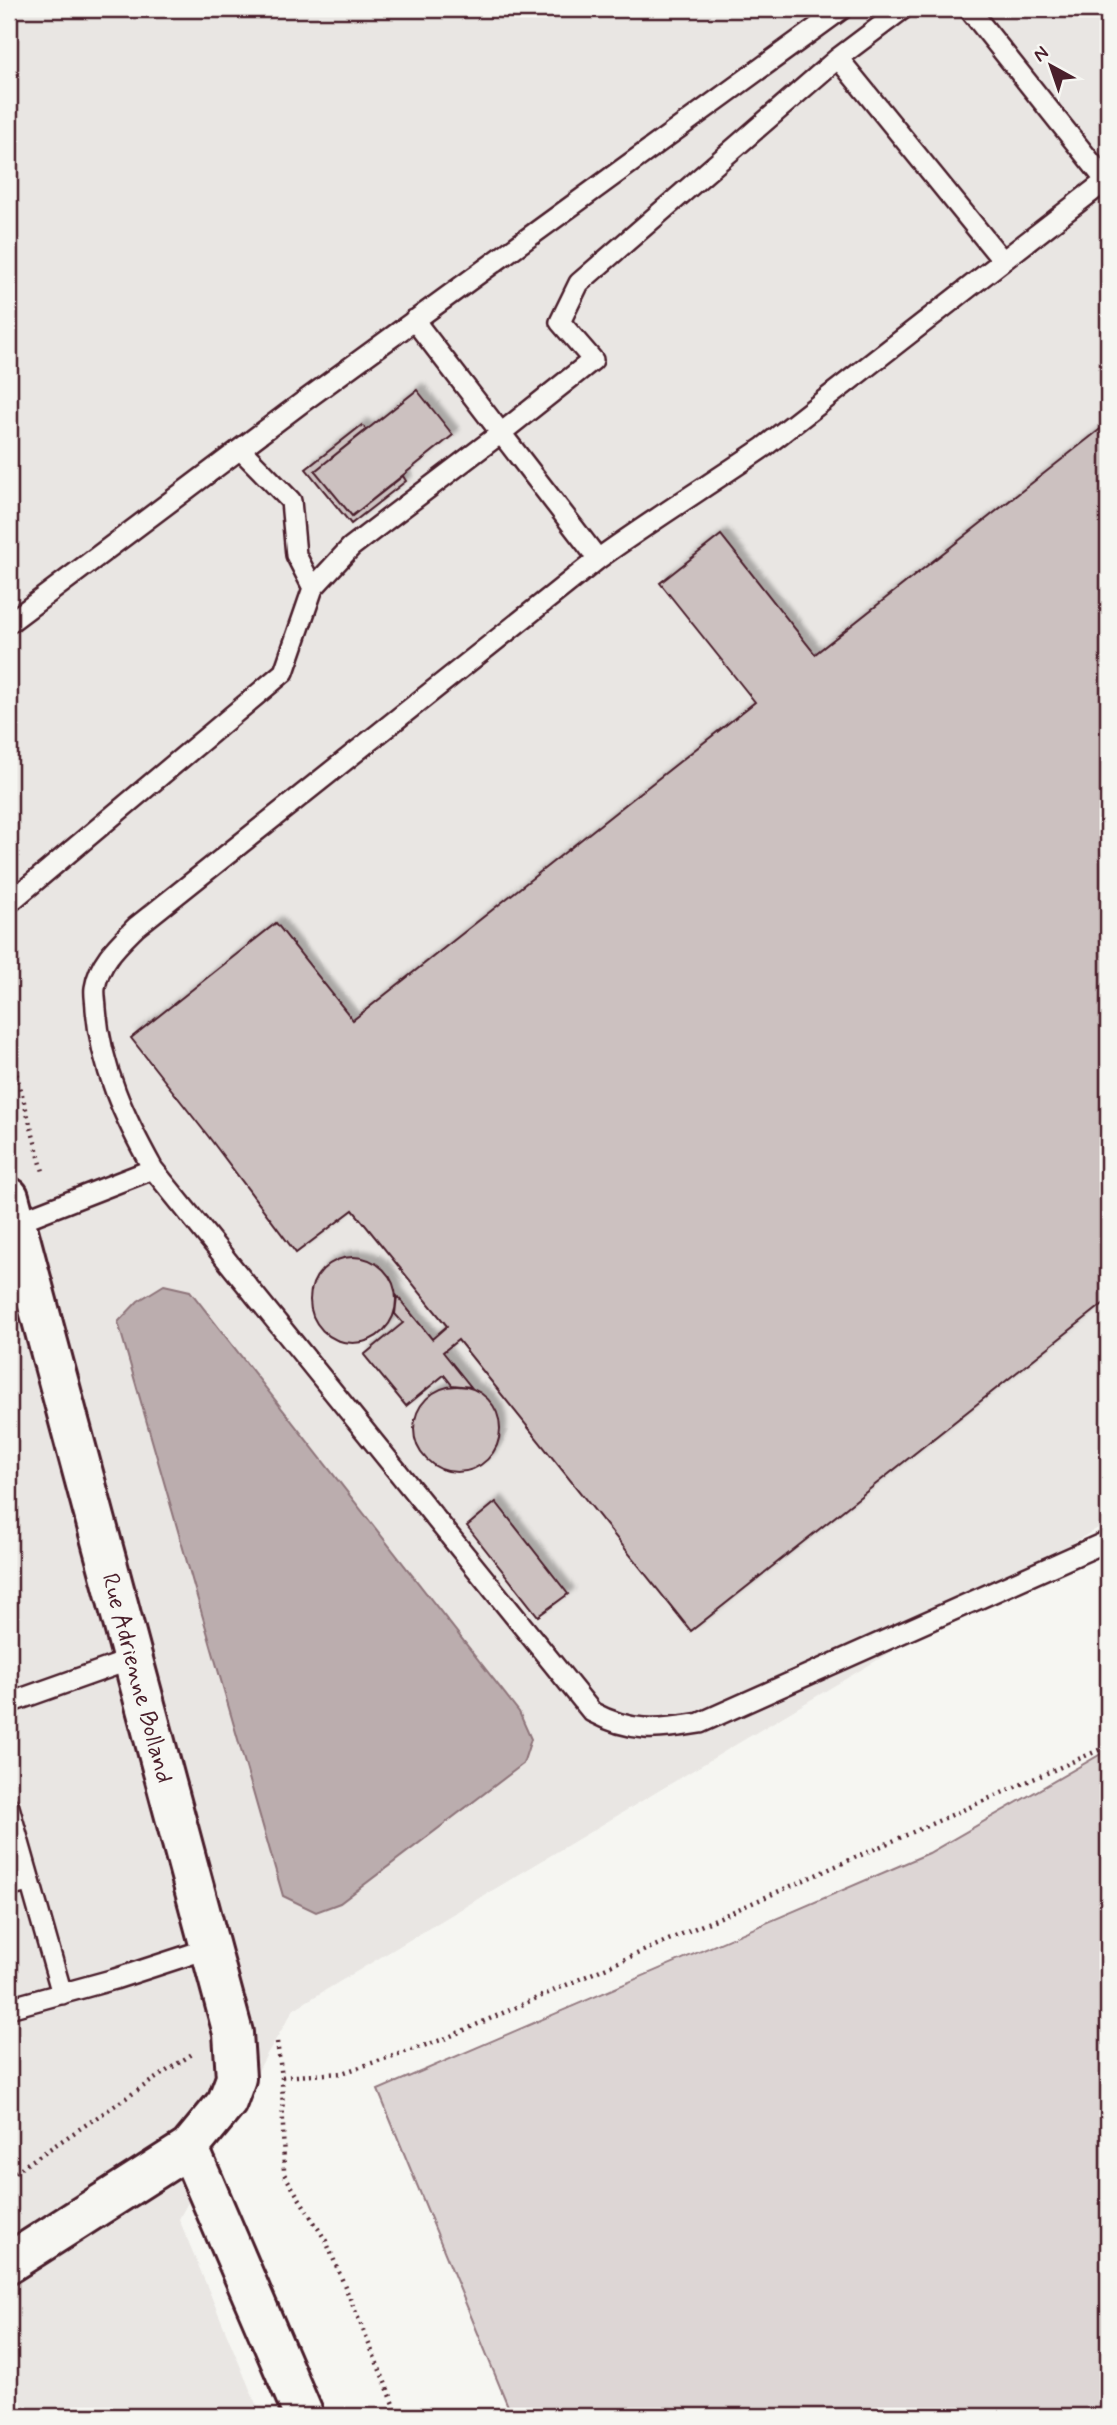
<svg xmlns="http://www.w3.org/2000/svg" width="1117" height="2425" font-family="Mynerve,sans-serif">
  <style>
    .built { fill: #e9e6e3 }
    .green { fill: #ddd6d5; stroke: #947a80; stroke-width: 2 }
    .water { fill: #bbadae; stroke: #8e747a; stroke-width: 2 }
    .building { fill: #ccc1c0; stroke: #4a1f2b; stroke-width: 2; filter: url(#shadow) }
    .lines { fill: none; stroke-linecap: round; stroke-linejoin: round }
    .service-casing { stroke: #4a1f2b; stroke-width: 24 }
    .minor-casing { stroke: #4a1f2b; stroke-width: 44 }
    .path { stroke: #4a1f2b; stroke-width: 4.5; stroke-dasharray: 2 5; stroke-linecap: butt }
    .service { stroke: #f6f6f2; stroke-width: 19 }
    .minor { stroke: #f6f6f2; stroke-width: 38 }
    .labels { text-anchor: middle; stroke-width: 6; stroke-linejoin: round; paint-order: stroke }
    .street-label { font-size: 24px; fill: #4a1f2b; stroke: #f6f6f2 }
  </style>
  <defs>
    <filter id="shadow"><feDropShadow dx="6" dy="-6" stdDeviation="2" flood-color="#0004"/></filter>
  </defs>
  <rect width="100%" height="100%" fill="#f6f6f2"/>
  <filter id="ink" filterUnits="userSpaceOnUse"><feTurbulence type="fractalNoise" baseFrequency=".0143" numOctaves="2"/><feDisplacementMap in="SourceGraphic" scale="14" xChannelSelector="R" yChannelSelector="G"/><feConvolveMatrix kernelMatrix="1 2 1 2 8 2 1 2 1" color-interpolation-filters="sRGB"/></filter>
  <g filter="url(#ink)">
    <path class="built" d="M9,9H1108V1522L294,2009L267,2054L179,2219L261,2416H9Z"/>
    <path class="green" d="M1108,1750V2416H512L378,2090L929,1853Z"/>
    <path class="water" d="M164,1285L190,1291L519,1712L531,1739L523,1764L340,1903L316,1912L283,1896L118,1322L138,1301Z"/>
    <path class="building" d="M417,390L453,435L352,516L315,471Z
      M1108,423V1300L691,1631L458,1340L443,1352L471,1387L452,1385L444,1375L406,1406L364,1355L403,1323L395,1314L397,1296L432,1339L447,1326L353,1210L296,1253L208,1136L131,1038L276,923L353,1020L755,702L660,583L721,535L815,654Z
      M362,425L366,430L315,471L352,516L403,476L406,481L351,524L306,469Z
      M310 1300a43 43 0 1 1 86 0a43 43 0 1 1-86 0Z
      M414 1429a43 43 0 1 1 86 0a43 43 0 1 1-86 0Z
      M496,1502L568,1594L538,1616L467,1526Z"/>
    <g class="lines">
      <g class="service-casing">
        <path id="service" d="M969,9L1106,181
          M838,58L1003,261
          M414,320L598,559
          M240,449L291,501L296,555L313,588
          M9,623L304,401L842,9
          M9,903L284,672L313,588L351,547L501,433L593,360L560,322L579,283L838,58L903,9
          M153,1169L592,1712C631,1733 658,1730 700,1723L1108,1541
          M17,1222L153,1169C125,1119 101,1068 96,1009C96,1003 94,994 95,988C99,962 119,944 136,927L598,559C652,520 709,485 764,447L1108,179
          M9,1703L133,1659
          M9,1807L62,1994
          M9,1887L30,1881
          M9,2008L115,1979L210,1948"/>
      </g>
      <g class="minor-casing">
        <path id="minor" d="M9,1197L233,2033L236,2078L227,2102L189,2148L9,2263
          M189,2148L304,2416"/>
      </g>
      <path class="path" d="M9,1047L44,1175
        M277,2042L282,2077L284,2174L326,2241L399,2416
        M282,2077L342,2073L444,2039L1108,1746
        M9,2176L195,2052"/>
      <use href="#service" class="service"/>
      <use href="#minor" class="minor"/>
    </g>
  </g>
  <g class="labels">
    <g class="street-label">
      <text transform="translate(138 1678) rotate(75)" y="8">Rue Adrienne Bolland</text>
    </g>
  </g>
  <rect width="1117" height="2425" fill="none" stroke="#f6f6f2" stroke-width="35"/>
  <rect x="18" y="18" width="1082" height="2390" fill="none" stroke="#4a1f2b" stroke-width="2.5" filter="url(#ink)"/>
  <g transform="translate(1051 66) rotate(320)" stroke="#f6f6f2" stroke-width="5" paint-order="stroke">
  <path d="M0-5L12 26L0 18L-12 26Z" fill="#4a1f2b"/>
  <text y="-10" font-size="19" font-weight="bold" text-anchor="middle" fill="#4a1f2b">N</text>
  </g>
</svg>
